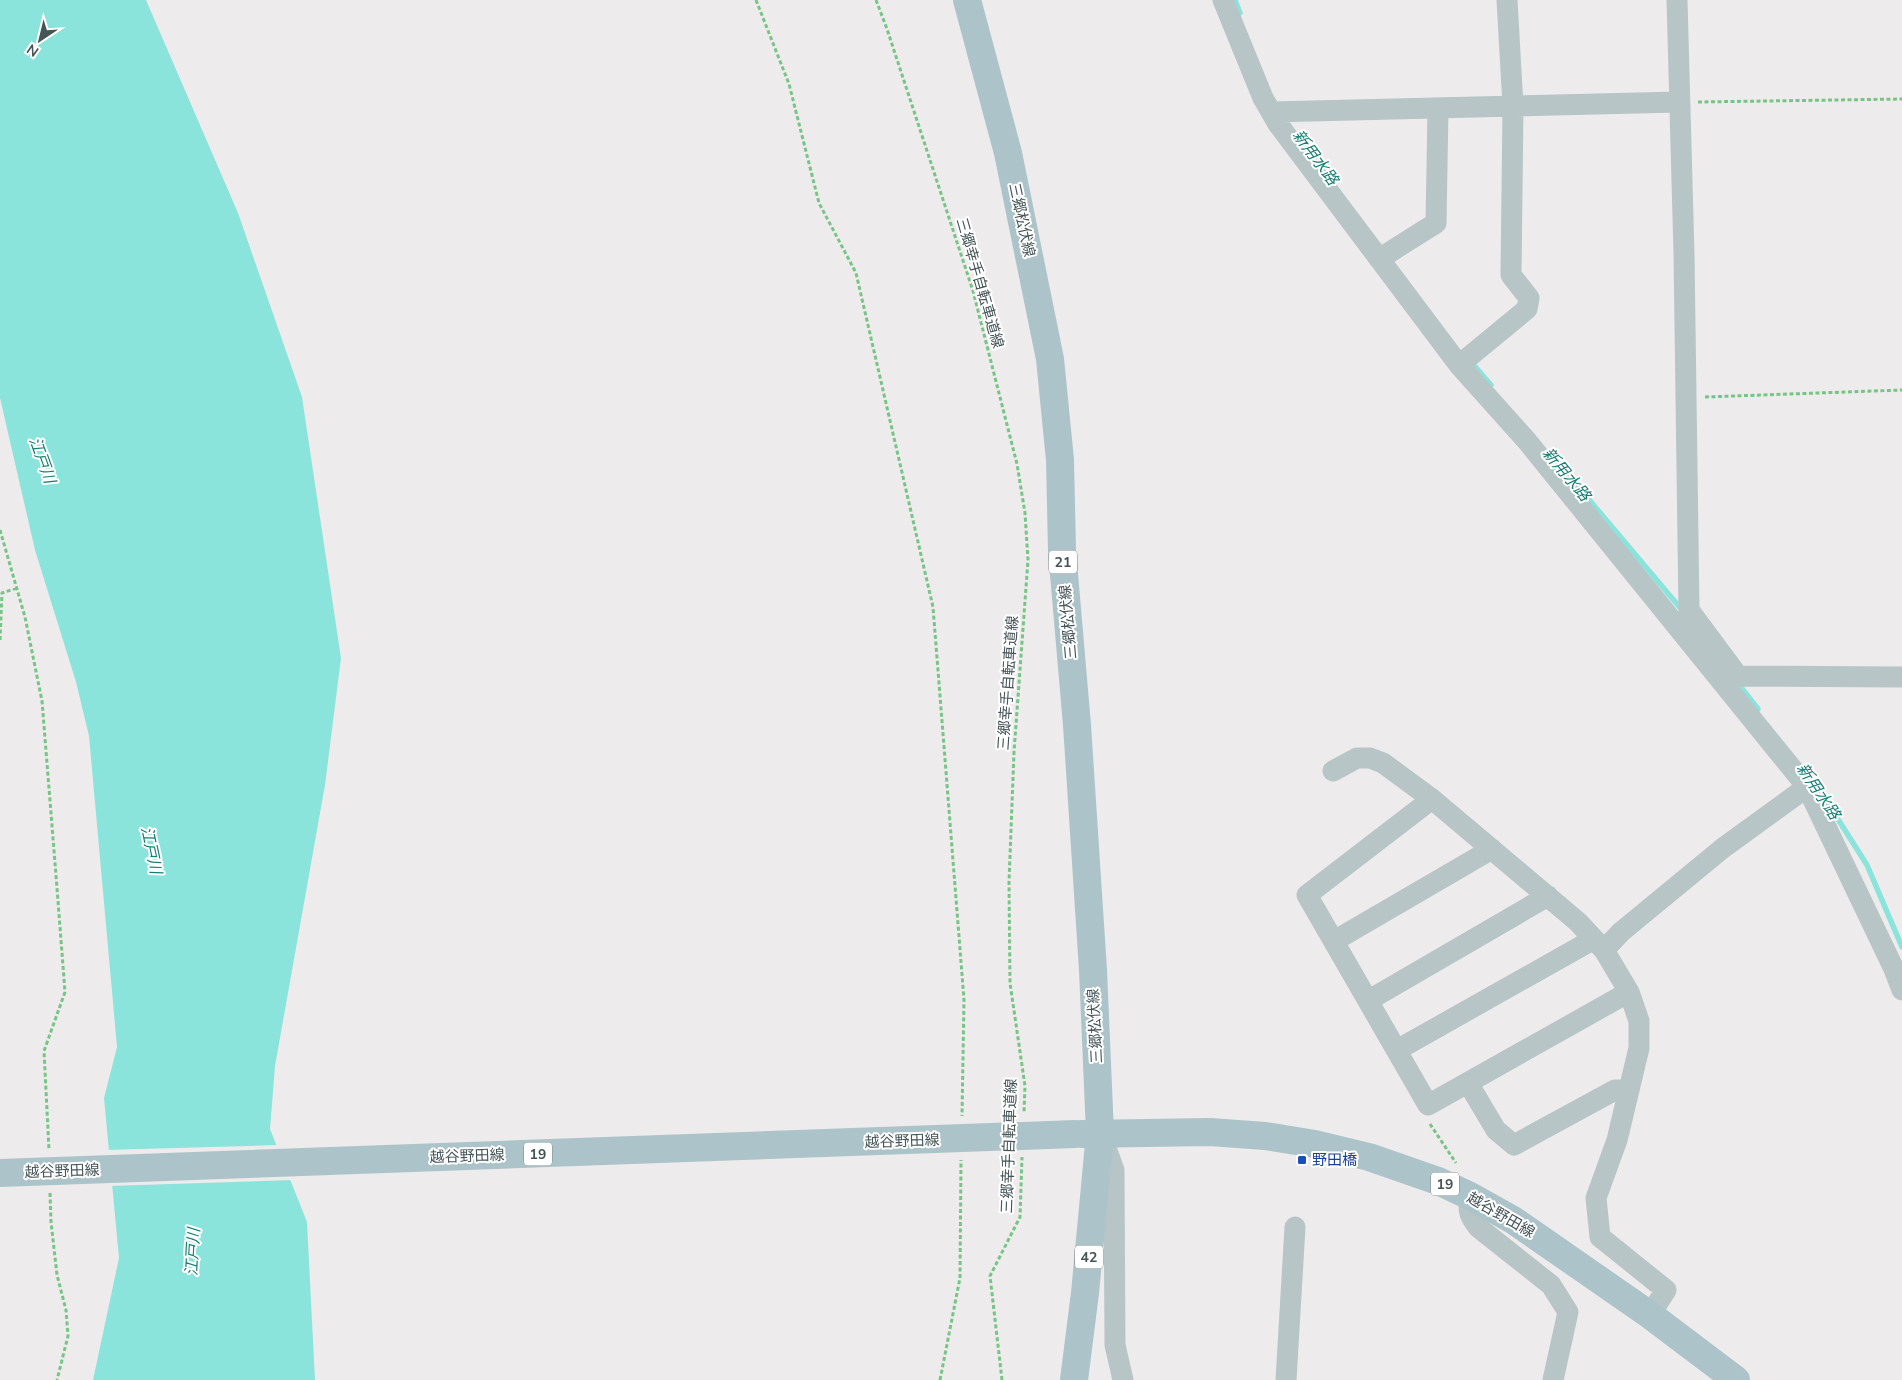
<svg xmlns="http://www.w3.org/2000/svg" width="1902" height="1380" font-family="'Nunito Sans','Noto Sans JP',sans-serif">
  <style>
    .water { fill: #8be4db }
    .pier { fill: #eeebec }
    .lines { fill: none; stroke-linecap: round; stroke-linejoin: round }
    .stream { stroke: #8be4db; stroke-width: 5.5 }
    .path { stroke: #76c585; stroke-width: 3; stroke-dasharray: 4 2.5; stroke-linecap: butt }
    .minor { stroke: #b7c5c7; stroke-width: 21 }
    .major { stroke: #acc4c9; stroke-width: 28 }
    .major-bridge { stroke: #acc4c9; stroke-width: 28 }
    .transit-dot { fill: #1a4fb4; stroke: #fff; stroke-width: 2 }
    .labels { text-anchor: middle; stroke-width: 4; stroke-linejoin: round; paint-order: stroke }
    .shield { fill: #fff; stroke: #7d8789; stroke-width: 1 }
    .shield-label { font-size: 14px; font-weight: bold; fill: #455457 }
    .street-label { font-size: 15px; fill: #455457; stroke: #fff }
    .transit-label { font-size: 15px; fill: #164399; stroke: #fff; text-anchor: start }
    .water-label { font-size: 16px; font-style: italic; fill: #157f73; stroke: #fff }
  </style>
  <rect width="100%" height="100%" fill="#eeebec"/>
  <path class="water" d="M0,0H146L238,213L302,397L341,658L325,785L275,1066L270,1129L307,1222L315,1380H93L119,1258L104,1098L117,1047L89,736L76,682L35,550L0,398Z"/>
  <path class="pier" d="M279,1145L293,1180L109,1186L106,1150Z"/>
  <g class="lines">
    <path class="stream" d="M1235,0L1240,13
      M1471,362L1491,385
      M1564,470L1682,610
      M1736,681L1758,709
      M1817,786L1867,865L1902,947"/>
    <path class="path" d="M756,0L789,84L819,203L856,273L933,607L964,1000L962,1116
      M876,0L887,29L973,291L1017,464L1025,513L1028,560L1014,752L1009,882L1010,983L1025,1086L1024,1113
      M1698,102L1902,99
      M1705,397L1902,390
      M0,530L25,617L42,701L57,888L65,992L44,1051L49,1150
      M0,640L2,593L17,588
      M1430,1124L1456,1163
      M50,1193L51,1222L57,1275L66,1310L68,1336L57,1380
      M940,1380L960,1278L961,1160
      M1002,1380L990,1276L1020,1217L1022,1157"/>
    <path class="minor" d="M1223,0L1263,98L1278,124L1459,365L1527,441L1807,787L1894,969L1902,990
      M1677,0L1684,254L1689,610L1738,676
      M1271,112L1679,102
      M1379,259L1436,223L1438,108
      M1459,365L1527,309L1529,298L1511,275L1513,106L1507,0
      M1726,682L1738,676L1902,677
      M1333,771L1357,758H1370L1383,763L1432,799L1578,922L1604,950L1629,992L1639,1021V1048L1617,1140L1596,1198L1600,1237L1666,1290L1650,1315
      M1432,799L1307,895L1428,1105L1629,992
      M1334,941L1492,849
      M1604,950L1621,932L1723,848L1807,787
      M1369,1000L1548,896
      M1397,1050L1594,939
      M1468,1083L1496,1130L1514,1145L1615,1090H1629
      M1101,1134L1114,1170L1115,1345L1123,1380
      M1470,1196C1467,1211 1470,1217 1479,1228L1551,1285L1568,1312L1553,1380
      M1286,1380L1295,1227"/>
    <path class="major" d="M967,0L1008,153L1050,359L1060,460L1062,551L1077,725L1093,970L1100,1133L1085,1293L1074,1380
      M1082,1134L1210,1132L1265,1136L1315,1144L1369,1157L1438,1181L1470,1196L1513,1220L1650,1315L1736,1380"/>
    <path class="major-bridge" d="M0,1173L1075,1134"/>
  </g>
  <rect class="transit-dot" x="1297" y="1155" width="10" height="10" rx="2.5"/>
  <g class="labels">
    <g class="shield">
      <rect x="1049" y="550.5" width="28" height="23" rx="4"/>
      <rect x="524" y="1142.5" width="28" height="23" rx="4"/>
      <rect x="1431" y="1172.5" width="28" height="23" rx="4"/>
      <rect x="1075" y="1245.5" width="28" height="23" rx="4"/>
    </g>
    <g class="shield-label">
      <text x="1063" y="567">21</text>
      <text x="538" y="1159">19</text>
      <text x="1445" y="1189">19</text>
      <text x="1089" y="1262">42</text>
    </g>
    <g class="street-label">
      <text transform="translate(1022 220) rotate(78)" y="5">三郷松伏線</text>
      <text transform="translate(980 283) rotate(74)" y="5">三郷幸手自転車道線</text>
      <text transform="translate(1068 622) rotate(-95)" y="5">三郷松伏線</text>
      <text transform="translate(1008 683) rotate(-86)" y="5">三郷幸手自転車道線</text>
      <text transform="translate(1095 1026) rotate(-93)" y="5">三郷松伏線</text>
      <text transform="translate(902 1141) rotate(-2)" y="5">越谷野田線</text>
      <text transform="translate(1009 1146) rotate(-88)" y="5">三郷幸手自転車道線</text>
      <text transform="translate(467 1156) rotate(-2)" y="5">越谷野田線</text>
      <text transform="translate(62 1171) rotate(-2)" y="5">越谷野田線</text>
      <text transform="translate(1501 1215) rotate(30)" y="5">越谷野田線</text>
    </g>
    <g class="transit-label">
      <text x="1312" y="1165">野田橋</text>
    </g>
    <g class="water-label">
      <text transform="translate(1316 157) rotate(53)" y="6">新用水路</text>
      <text transform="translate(43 460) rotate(70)" y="6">江戸川</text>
      <text transform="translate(1567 474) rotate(50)" y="6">新用水路</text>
      <text transform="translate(1819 791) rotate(56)" y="6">新用水路</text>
      <text transform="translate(152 850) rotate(78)" y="6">江戸川</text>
      <text transform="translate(192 1252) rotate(-87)" y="6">江戸川</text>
    </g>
  </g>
  <g transform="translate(40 40) rotate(215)" stroke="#ffffff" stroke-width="4" paint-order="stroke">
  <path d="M0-4L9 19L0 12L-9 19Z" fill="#455457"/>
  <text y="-8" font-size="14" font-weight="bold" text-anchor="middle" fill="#455457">N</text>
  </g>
</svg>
